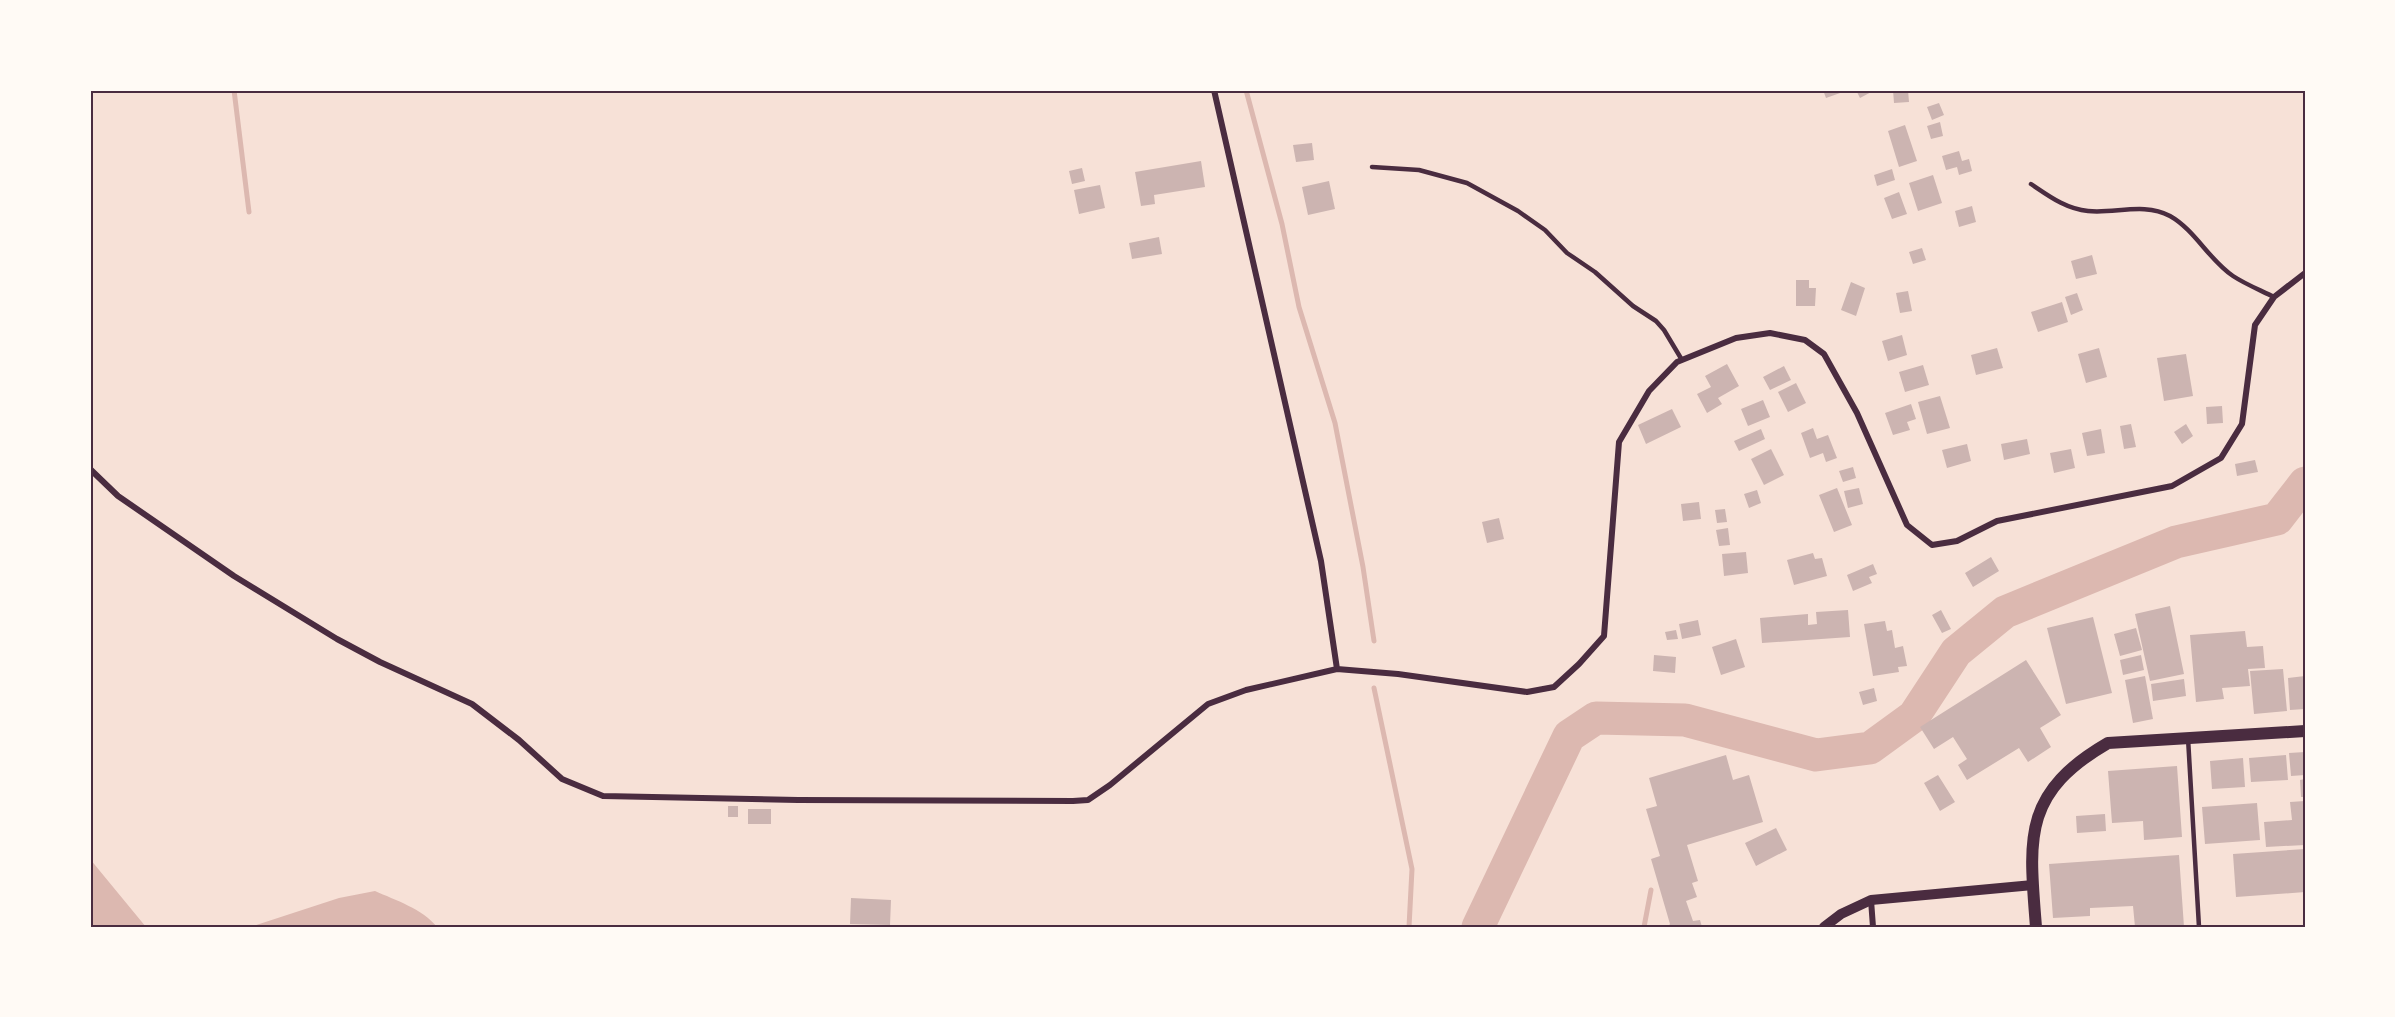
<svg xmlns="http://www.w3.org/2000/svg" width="2395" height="1017" font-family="Commissioner,sans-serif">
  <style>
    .water { fill: #dcb8b0 }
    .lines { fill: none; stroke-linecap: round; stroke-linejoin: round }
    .stream { stroke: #dcb8b0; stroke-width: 5 }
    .river { stroke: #dcb8b0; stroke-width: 33 }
    .building { fill: #ccb4b1 }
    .service { stroke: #4a2c40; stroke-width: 4.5 }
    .minor { stroke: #4a2c40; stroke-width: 6 }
    .tertiary { stroke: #4a2c40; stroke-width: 10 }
    .secondary { stroke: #4a2c40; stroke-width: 12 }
    .neatline { fill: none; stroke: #4a2c40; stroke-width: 2 }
  </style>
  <rect width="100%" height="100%" fill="#f7e1d7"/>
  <path class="water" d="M90,859L146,927H90Z
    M375,891C395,900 423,909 437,927H250L339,898Z"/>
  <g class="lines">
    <path class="stream" d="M234,90L249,212
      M1246,90L1282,224L1299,307L1335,423L1363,567L1374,641
      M1374,688L1412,869L1409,927
      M1644,927L1651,890"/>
    <path class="river" d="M1478,927L1569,736L1596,718L1685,720L1816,755L1870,748L1914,716L1956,652L2005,612L2176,542L2277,519L2305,483"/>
  </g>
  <path class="building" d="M1823,90H1842L1843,92L1826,98Z
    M1856,90H1875L1860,98Z
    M1893,90H1908L1909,102L1894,103Z
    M1939,103L1944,115L1932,120L1927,107Z
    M1940,122L1943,136L1931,139L1927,126Z
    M1905,125L1917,161L1899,167L1888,131Z
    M1312,143L1314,160L1296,162L1293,145Z
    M1959,151L1962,161L1969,159L1972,171L1959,175L1957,167L1946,170L1942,156Z
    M1201,161L1205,187L1154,195L1155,204L1141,206L1135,172Z
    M1082,168L1085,181L1072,184L1069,171Z
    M1892,169L1895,180L1877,186L1874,175Z
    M1933,175L1942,203L1918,211L1909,183Z
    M1329,181L1335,209L1308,215L1302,187Z
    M1100,185L1105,208L1079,214L1074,190Z
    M1899,192L1907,214L1892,219L1884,198Z
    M1972,206L1976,222L1959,227L1955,211Z
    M1159,237L1162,254L1132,259L1129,243Z
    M1922,248L1926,260L1913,264L1909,252Z
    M2092,255L2097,274L2076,279L2071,261Z
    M1796,280H1809V288H1816L1815,306H1796Z
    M1851,282L1865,288L1856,316L1841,310Z
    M1908,291L1912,311L1900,313L1896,293Z
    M2077,293L2083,310L2071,315L2065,297Z
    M2062,302L2068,322L2038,332L2031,312Z
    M1902,335L1907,355L1888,361L1882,341Z
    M1997,348L2003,368L1976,375L1971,355Z
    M2099,348L2107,377L2086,383L2078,354Z
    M2186,354L2193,396L2164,401L2157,358Z
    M1727,364L1739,386L1718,398L1722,404L1707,413L1697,394L1711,387L1705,376Z
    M1923,365L1929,385L1905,392L1899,372Z
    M1784,366L1791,380L1770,390L1763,377Z
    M1796,383L1806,403L1788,412L1778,392Z
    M1940,396L1950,428L1927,434L1918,402Z
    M1763,400L1770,417L1748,426L1741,409Z
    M1911,404L1916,419L1907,422L1910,430L1893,435L1885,413Z
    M2222,406L2223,423L2207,424L2206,407Z
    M1672,409L1681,427L1646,444L1638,425Z
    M2131,424L2136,447L2124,449L2120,426Z
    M2186,424L2193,436L2182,444L2174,432Z
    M1813,428L1817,439L1828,435L1837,458L1826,462L1823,453L1810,458L1801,433Z
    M1761,429L1765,439L1739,451L1734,441Z
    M2101,429L2105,453L2087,456L2082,433Z
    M2027,439L2030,454L2004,460L2001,444Z
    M1967,444L1971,461L1947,468L1942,450Z
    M1771,449L1784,475L1764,485L1751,459Z
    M2071,449L2075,468L2054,473L2050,453Z
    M2255,460L2258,472L2237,476L2235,464Z
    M1853,467L1856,478L1843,482L1839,471Z
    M1837,488L1852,525L1834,532L1819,495Z
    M1859,488L1863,504L1848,508L1844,491Z
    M1757,490L1761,503L1749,508L1744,494Z
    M1699,502L1701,519L1683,521L1681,504Z
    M1725,509L1727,522L1717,523L1715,510Z
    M1499,518L1504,539L1487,543L1482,522Z
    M1728,528L1730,545L1719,546L1716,530Z
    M1746,552L1748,573L1724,576L1722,554Z
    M1813,553L1815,559L1822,558L1827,576L1794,585L1787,560Z
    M1991,557L1999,571L1973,587L1965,573Z
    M1873,564L1877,574L1869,577L1872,583L1853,591L1847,575Z
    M2170,606L2184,674L2150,681L2135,614Z
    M1848,610L1850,637L1762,643L1760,618L1808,614V625L1817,624L1816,612Z
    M1941,610L1951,629L1942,633L1932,615Z
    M2093,617L2112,693L2066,704L2047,628Z
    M1698,620L1701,635L1682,639L1679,624Z
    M1885,621L1887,631L1892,630L1895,648L1903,646L1907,666L1898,667L1899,672L1873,676L1864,624Z
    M2136,628L2142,650L2120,656L2114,634Z
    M1676,630L1678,639L1667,640L1665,632Z
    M2245,631L2247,647L2263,646L2265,668L2248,669L2250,686L2222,688L2224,699L2196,702L2190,635Z
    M1736,639L1745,667L1721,675L1712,647Z
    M1654,655L1676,657L1675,673L1653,671Z
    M2141,655L2144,670L2123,675L2120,660Z
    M2026,660L2061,715L2040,728L2051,747L2028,762L2019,748L1967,780L1958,765L1967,759L1953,737L1934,749L1920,727Z
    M2283,669L2287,711L2254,714L2250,671Z
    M2145,676L2153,719L2133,723L2125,680Z
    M2305,676V709L2290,710L2288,678Z
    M2184,679L2186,696L2153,701L2151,684Z
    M1874,688L1877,701L1863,705L1859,692Z
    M2305,752V775L2291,776L2289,753Z
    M1726,755L1733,780L1749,775L1763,822L1687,845L1698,881L1692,883L1697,897L1686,901L1693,921L1700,920L1702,927H1668L1670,924L1651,859L1660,856L1646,809L1657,806L1649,778Z
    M2286,755L2288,780L2251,782L2249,758Z
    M2243,758L2245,787L2212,789L2210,761Z
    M2177,766L2182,837L2144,840L2143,821L2112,823L2108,771Z
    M1938,775L1955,802L1940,811L1924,783Z
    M2305,779V797H2301L2300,780Z
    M2305,801V845L2266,847L2264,822L2292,820L2290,802Z
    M2257,803L2260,840L2205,844L2202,807Z
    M728,806H738V817H728Z
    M748,809H771V824H748Z
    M2105,814L2106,831L2077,833L2076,816Z
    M1776,828L1787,850L1756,866L1745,843Z
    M2305,849V892L2236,897L2233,854Z
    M2179,855L2184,927H2135L2133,906L2090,908V916L2053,918L2049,864Z
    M851,898L891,900L890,925L850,924Z"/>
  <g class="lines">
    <path class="service" d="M1372,167L1419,170L1467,183L1518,211L1545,230L1567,253L1595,272L1633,306L1656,321L1664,330L1682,360
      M2031,184C2049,196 2066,209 2088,211C2115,214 2144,202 2170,216C2195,230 2209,260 2233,276C2245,284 2260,290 2274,297
      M2188,738L2199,927"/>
    <path class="minor" d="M1214,90L1321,561L1337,669
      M90,469L118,496L234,576L337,639L380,662L472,704L519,740L562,779L603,796L798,800L1073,801L1088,800L1110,785L1208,704L1246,690L1337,669L1398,674L1527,692L1554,687L1579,664L1604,636L1619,442L1649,391L1677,362L1736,338L1770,333L1805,340L1824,354L1857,413L1907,525L1932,545L1957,541L1997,521L2172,486L2221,458L2242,424L2255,325L2274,297L2305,273
      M1871,900L1873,927"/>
    <path class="tertiary" d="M1824,927L1841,914L1871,900L2033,885"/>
    <path class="secondary" d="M2036,927C2029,838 2022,793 2108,743L2305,731"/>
  </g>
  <rect width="2395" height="1017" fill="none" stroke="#fffaf5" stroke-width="183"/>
  <rect x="92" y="92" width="2212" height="834" class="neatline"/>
</svg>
